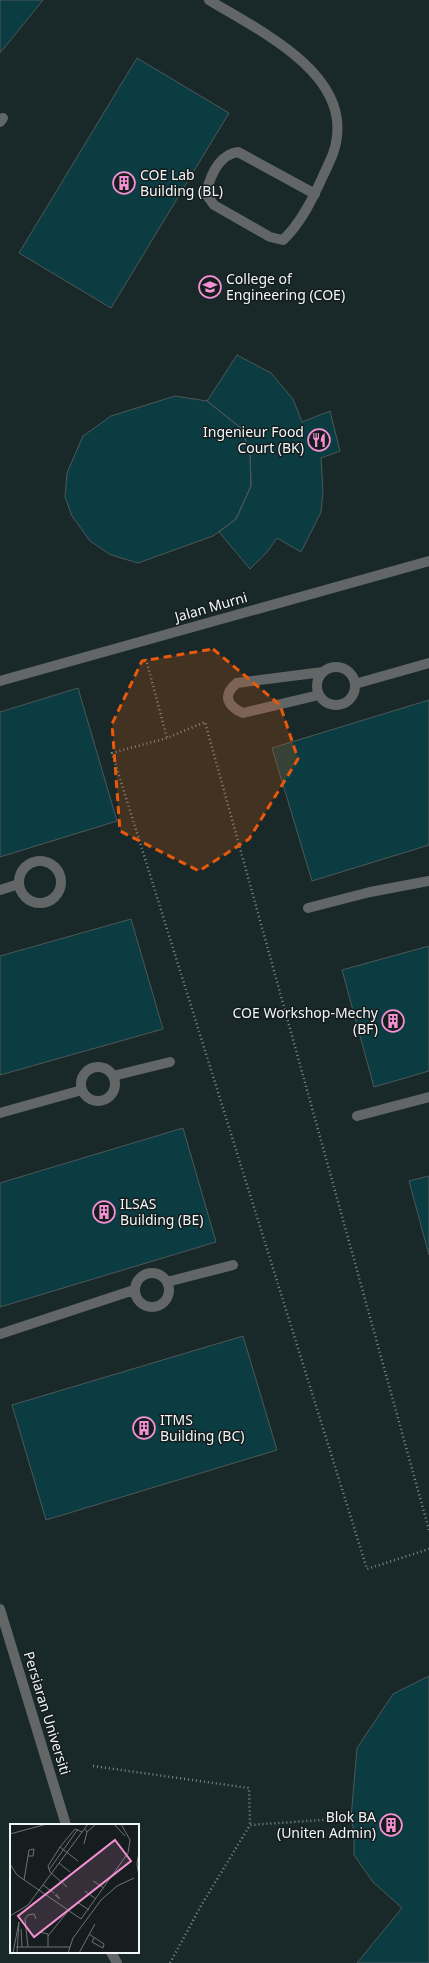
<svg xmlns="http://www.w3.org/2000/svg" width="429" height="1963" font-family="'Noto Sans',sans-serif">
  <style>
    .built { fill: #192829; fill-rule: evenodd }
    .building { fill: #0b3c42; stroke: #4e5758 }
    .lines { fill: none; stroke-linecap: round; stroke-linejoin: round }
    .path { stroke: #83898a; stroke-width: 2.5; stroke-dasharray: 1 3; stroke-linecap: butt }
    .lane { stroke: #626666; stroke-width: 10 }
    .street { stroke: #626666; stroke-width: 10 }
    .marked { fill: #e8590c; fill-opacity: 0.2; stroke: #e8590c; stroke-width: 3; stroke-dasharray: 8 5; stroke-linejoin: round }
    .labels { text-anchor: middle; stroke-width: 3; stroke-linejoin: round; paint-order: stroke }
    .poi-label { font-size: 14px; fill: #f1f6f6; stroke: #161d1e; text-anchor: start }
    .street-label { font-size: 14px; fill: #f1f6f6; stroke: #161d1e }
    .inset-road { fill: none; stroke: #6e7474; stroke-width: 1 }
    .view { fill: #f491d3; fill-opacity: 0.15; stroke: #f491d3; stroke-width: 2 }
    .inset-edge { fill: none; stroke: #f1f6f6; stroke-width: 2 }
  </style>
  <rect width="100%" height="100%" fill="#161d1e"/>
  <path class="built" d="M0,0H429V1963H0ZM11,1825H138V1952H11Z"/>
  <path class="building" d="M0,0H43L0,53Z
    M137,58L229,113L111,308L19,253Z
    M237,355L271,373L293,399L302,422L330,411L340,451L321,458L323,491L321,512L301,552L277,538L267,552L250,569L219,532L236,519L251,486L250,453L241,428L207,401Z
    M175,396L207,401L241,428L250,453L251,486L236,519L213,536L138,563L111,555L90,541L72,516L65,497L67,473L83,436L111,416Z
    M78,688L117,821L0,857V712Z
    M429,700V845L312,881L272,748Z
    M131,919L163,1029L0,1075V956Z
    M429,946V1071L374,1087L342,970Z
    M183,1128L216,1242L0,1307V1183Z
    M429,1176V1255L409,1181Z
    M243,1336L277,1450L46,1520L12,1405Z
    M429,1676V1963H357L402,1908L373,1882L354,1855V1832L351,1818L357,1748L393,1694Z"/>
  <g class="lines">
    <path class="path" d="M146,659L167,738
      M429,1530L205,722L167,738L112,753L367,1569L429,1549
      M93,1766L249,1788L250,1825
      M170,1963L202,1904L250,1825L351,1818"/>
    <path class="lane" d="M209,0C256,29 345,70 337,136C336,150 329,163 323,176C313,198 301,223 283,240L270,237L214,205L206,194C210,176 218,155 238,152L315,194
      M0,122L3,118
      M317 686a19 19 0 1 1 38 0a19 19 0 1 1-38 0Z
      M355,684L429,663
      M319,695L243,713C227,706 222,695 237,683L323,672
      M19 882a21 21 0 1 1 42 0a21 21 0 1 1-42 0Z
      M0,890L19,884
      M308,908L370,892L429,881
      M81 1084a17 17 0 1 1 34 0a17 17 0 1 1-34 0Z
      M113,1076L170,1062
      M0,1113L82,1090
      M357,1116L429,1097
      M135 1290a17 17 0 1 1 34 0a17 17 0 1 1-34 0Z
      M167,1282L233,1265
      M0,1334L134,1290"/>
    <path class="street" d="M0,681L429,561
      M0,1609L66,1825
      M111,1952L117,1963"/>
  </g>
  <path class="marked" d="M213,649L280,705L298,759L249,839L199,871L120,831L112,724L142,661Z"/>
  <defs>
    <g id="building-ring" transform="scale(1.15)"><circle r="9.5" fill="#161d1e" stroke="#f491d3" stroke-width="1.5"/><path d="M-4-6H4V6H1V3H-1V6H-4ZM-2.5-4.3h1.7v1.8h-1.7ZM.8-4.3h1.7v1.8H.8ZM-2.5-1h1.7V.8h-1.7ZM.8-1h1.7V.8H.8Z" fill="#f491d3"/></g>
    <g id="university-ring" transform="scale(1.15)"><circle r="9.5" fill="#161d1e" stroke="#f491d3" stroke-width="1.5"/><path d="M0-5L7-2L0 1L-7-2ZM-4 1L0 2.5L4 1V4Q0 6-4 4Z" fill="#f491d3"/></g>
    <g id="restaurant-ring" transform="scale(1.15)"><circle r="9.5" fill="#161d1e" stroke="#f491d3" stroke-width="1.5"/><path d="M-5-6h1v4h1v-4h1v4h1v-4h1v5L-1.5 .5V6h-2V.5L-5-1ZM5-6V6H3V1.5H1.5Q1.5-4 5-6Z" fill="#f491d3"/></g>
  </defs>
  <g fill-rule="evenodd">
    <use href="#building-ring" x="124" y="183"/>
    <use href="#university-ring" x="210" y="287"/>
    <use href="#restaurant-ring" x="319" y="440"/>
    <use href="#building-ring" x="393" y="1021"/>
    <use href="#building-ring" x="104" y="1212"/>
    <use href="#building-ring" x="144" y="1428"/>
    <use href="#building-ring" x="391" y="1825"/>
  </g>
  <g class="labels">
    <g class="poi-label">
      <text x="140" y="180">COE Lab<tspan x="140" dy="16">Building (BL)</tspan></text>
      <text x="226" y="284">College of<tspan x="226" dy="16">Engineering (COE)</tspan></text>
      <text x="304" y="437" text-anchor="end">Ingenieur Food<tspan x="304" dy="16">Court (BK)</tspan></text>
      <text x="378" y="1018" text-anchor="end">COE Workshop-Mechy<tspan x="378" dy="16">(BF)</tspan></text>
      <text x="120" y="1209">ILSAS<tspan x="120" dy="16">Building (BE)</tspan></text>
      <text x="160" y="1425">ITMS<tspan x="160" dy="16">Building (BC)</tspan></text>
      <text x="376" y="1822" text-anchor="end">Blok BA<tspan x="376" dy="16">(Uniten Admin)</tspan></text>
    </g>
    <g class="street-label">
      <text transform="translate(211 607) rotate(-16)" y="5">Jalan Murni</text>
      <text transform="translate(47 1713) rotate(73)" y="5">Persiaran Universiti</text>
    </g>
  </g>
  <g transform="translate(10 1824)">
    <rect width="129" height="129" fill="#161d1e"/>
    <path class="inset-road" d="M104,0L115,12M75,5L77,8L86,0M0,10L37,0M74,20L77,8M50,23L65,5L72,8M129,27L127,40L129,53M49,39L60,48M0,40L7,51L71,95L118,29L120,16L111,0M39,46L68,5M14,56L19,26L24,25L23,32H18M83,57L94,64M33,61L44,69M57,63L40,48L38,42L50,23L68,37M75,67L86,75M45,71L50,75L46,70M67,78L79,86M0,92L18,81L78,0M11,105L12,123M30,108L38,110V123M79,110L94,120L93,124L82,118L84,114M38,112L58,87M6,123H60M18,123L15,95L18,91L24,90L26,95M3,129L9,98L7,129M58,129L63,114L91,76L107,62L124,54M69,129L85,100"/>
    <path class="view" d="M105,16L121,37L24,113L8,92Z"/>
    <rect width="129" height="129" class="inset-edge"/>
  </g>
</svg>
